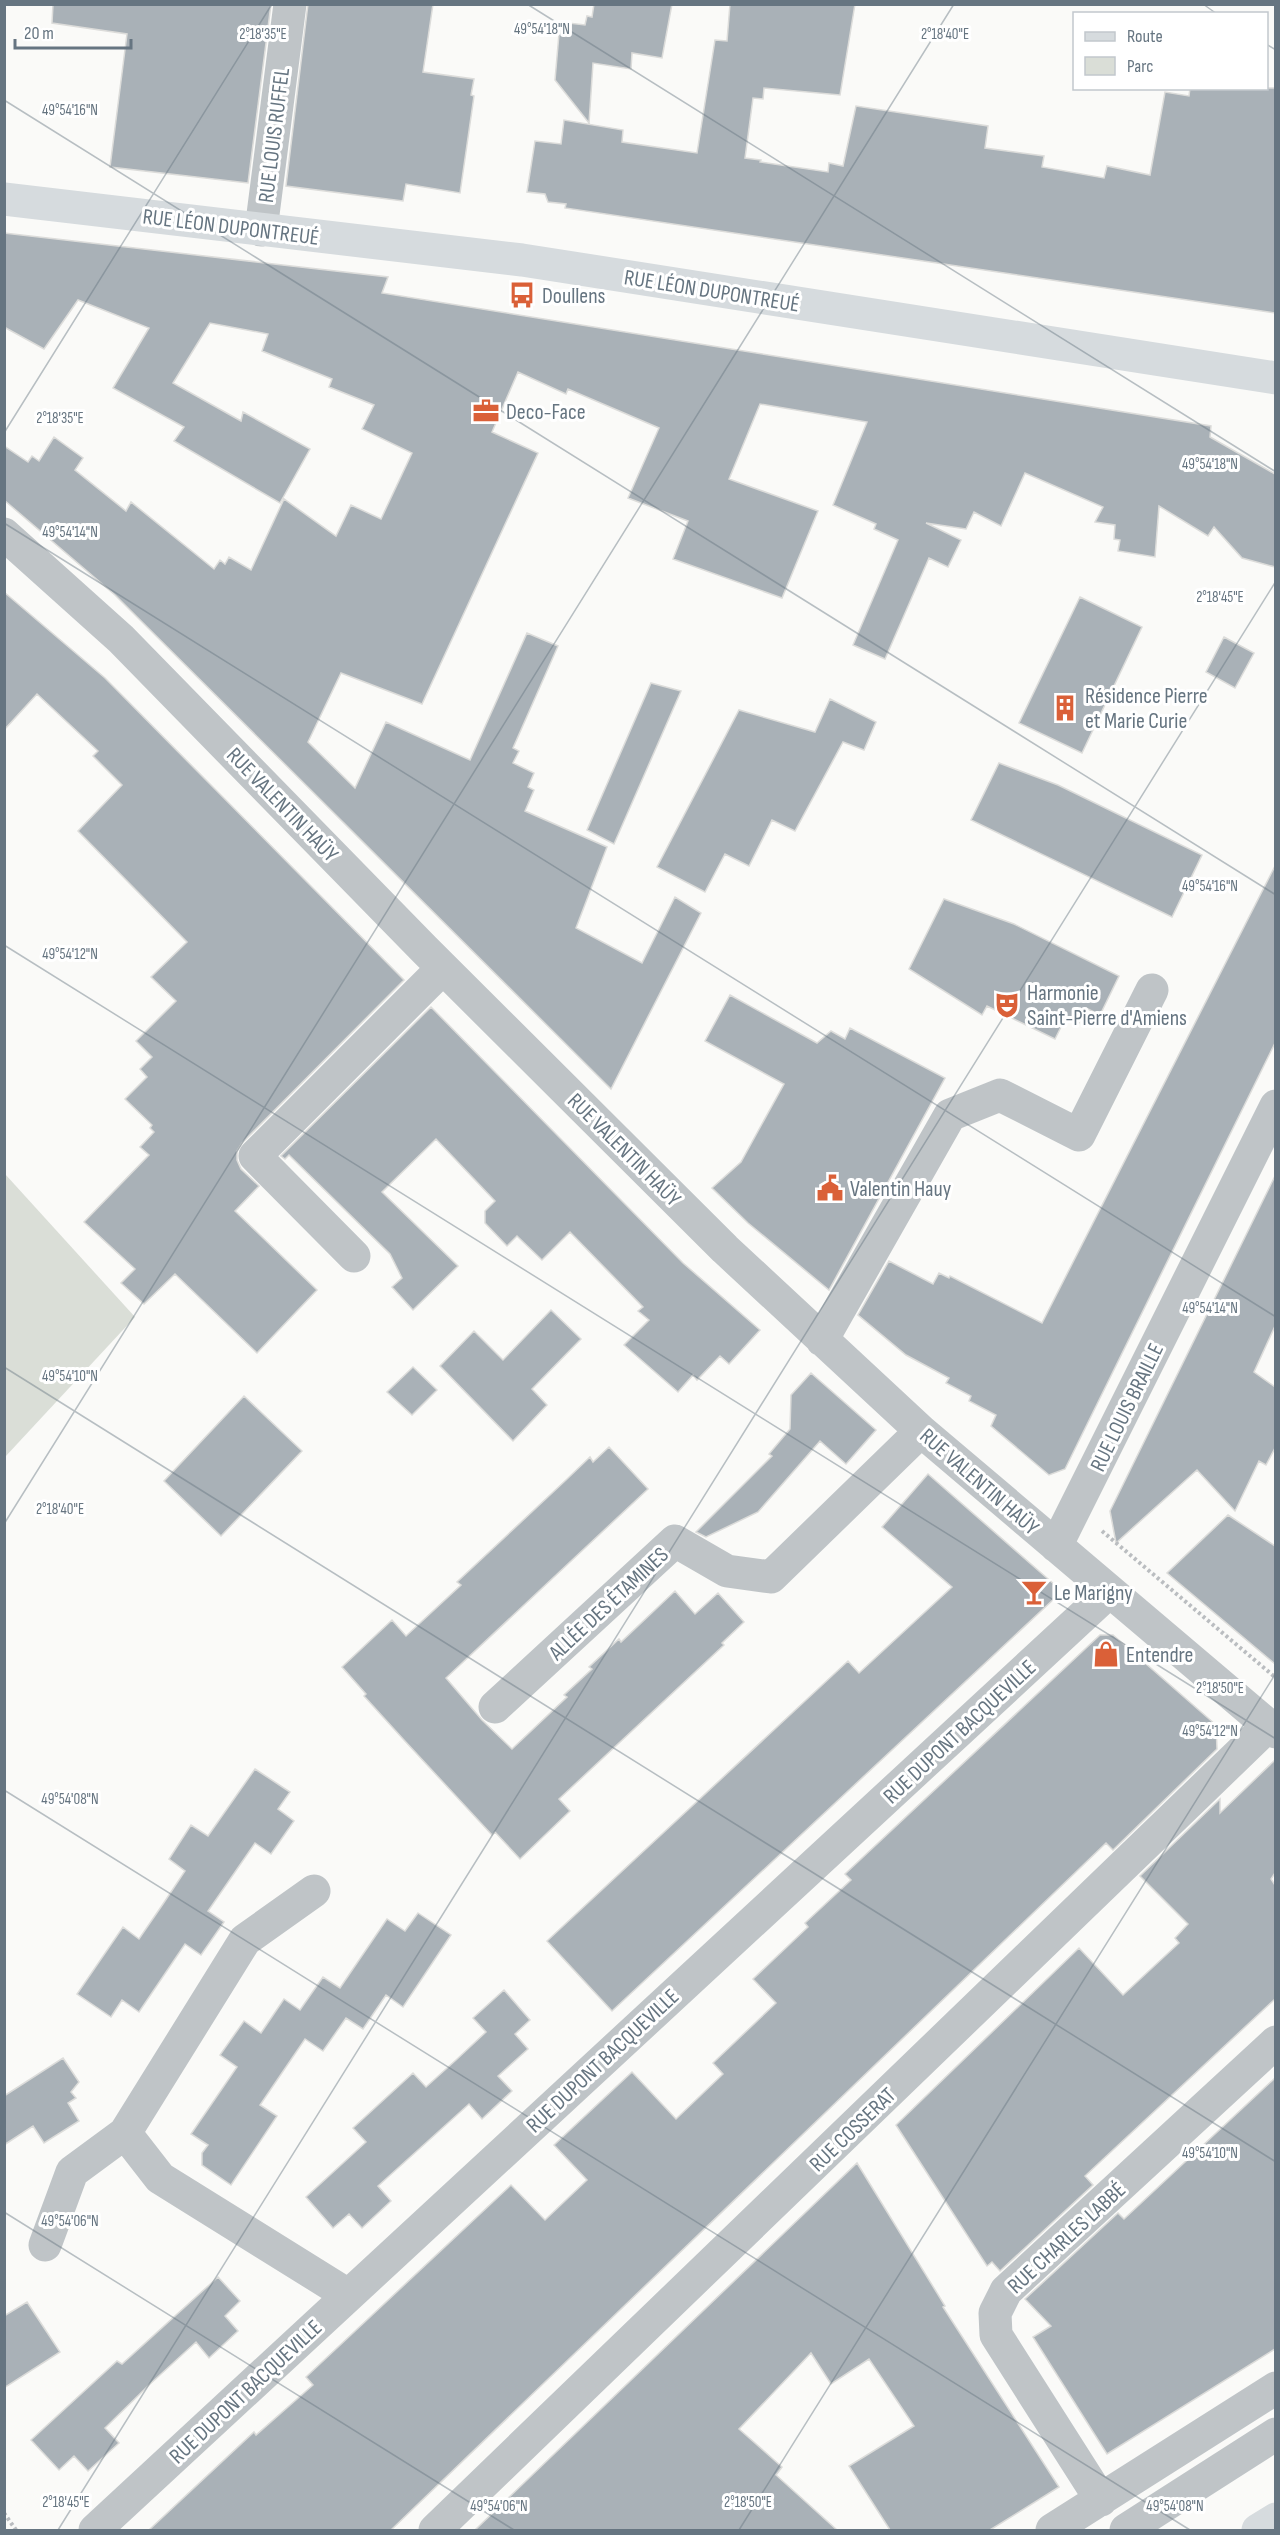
<svg xmlns="http://www.w3.org/2000/svg" width="1280" height="2535" font-family="'Sofia Sans Condensed',sans-serif">
  <style>
    .green { fill: #daded7 }
    .building { fill: #a9b1b7; stroke: #dcdcda; stroke-width: 1.5 }
    .lines { fill: none; stroke-linecap: round; stroke-linejoin: round }
    .path { stroke: #babdc0; stroke-width: 4; stroke-dasharray: 3 3; stroke-linecap: butt }
    .minor { stroke: #bfc4c7; stroke-width: 33 }
    .major { stroke: #d6dbde; stroke-width: 33 }
    .ticks { fill: none; stroke: #667581; stroke-width: 1.5; stroke-opacity: 0.45 }
    .labels { text-anchor: middle; stroke-width: 6; stroke-linejoin: round; paint-order: stroke }
    .street-label { font-size: 22px; fill: #667581; stroke: #fff }
    .poi-label { font-size: 22px; fill: #667581; stroke: #fff; text-anchor: start }
    .ticks-label { font-size: 15px; text-anchor: middle; fill: #667581; stroke: #fff; stroke-width: 6; stroke-linejoin: round; paint-order: stroke }
  </style>
  <rect width="100%" height="100%" fill="#fafaf8"/>
  <path class="green" d="M5,1174L135,1317L5,1457Z"/>
  <path class="building" d="M53,4H271L248,183L110,167L127,34L52,23Z
    M308,4H433L423,72L474,79L471,95L474,96L460,193L406,184L403,201L286,186Z
    M594,4H672L662,58L632,53L631,69L593,63L589,123L555,80L560,22L585,25L587,16L592,17Z
    M730,4H855L840,95L764,88L763,99L753,98L745,158L761,160L760,162L828,172L829,163L843,166L856,106L988,126L985,148L1044,156L1042,167L1104,178L1107,166L1150,175L1165,92L1189,96L1190,88H1275V313L565,208L566,204L548,202L545,194L527,192L535,141L561,144L564,120L623,130L622,142L697,153L715,40L727,41Z
    M4,233L388,277L382,293L1211,426L1210,437L1275,474V567L1242,558L1214,527L1208,536L1159,506L1155,557L1118,551L1120,540L1114,539L1115,525L1095,522L1103,507L1025,473L1001,526L974,512L966,529L926,523L961,540L948,567L929,558L885,659L853,645L898,540L874,529L876,524L833,505L867,422L760,404L729,479L818,511L782,598L673,559L688,521L628,498L659,428L568,389L566,394L518,372L492,432L538,453L422,704L341,673L308,742L355,788L386,722L470,760L527,633L558,646L513,748L519,751L513,763L534,773L528,787L534,790L525,811L607,847L576,928L642,963L675,897L701,913L611,1089L115,595L4,500V446L28,462L32,456L39,461L54,437L83,458L75,470L126,511L131,502L214,569L220,560L225,564L229,557L251,570L284,499L336,536L351,505L381,519L412,453L362,429L374,405L329,387L332,379L262,351L268,334L210,323L173,383L241,421L243,412L310,449L280,503L174,441L184,427L113,388L149,328L78,300L44,349L4,327Z
    M4,592L105,678L404,980L242,1143L237,1151V1160L241,1169L259,1186L235,1211L317,1290L257,1353L175,1274L144,1304L121,1283L135,1269L84,1222L149,1155L140,1147L154,1132L150,1128L152,1125L125,1099L147,1077L140,1069L152,1057L136,1041L176,1001L151,977L187,942L78,831L122,785L93,756L98,751L37,694L4,730Z
    M1080,597L1142,627L1082,753L1019,723Z
    M1224,637L1254,653L1235,688L1206,672Z
    M651,683L681,691L614,844L587,830Z
    M830,699L876,722L864,750L843,742L795,831L772,820L749,866L725,854L705,892L657,867L739,710L815,732Z
    M999,763L1058,785L1202,855L1172,917L971,820Z
    M1275,866V1043L1065,1469L1049,1475L991,1426L996,1415L969,1401L971,1396L946,1383L949,1378L906,1355L858,1315L889,1261L933,1284L939,1273L949,1278L950,1276L1042,1323Z
    M944,899L1014,924L1119,976L1100,1015L1086,1008L1078,1025L1065,1019L1055,1039L987,1006L982,1015L909,969Z
    M730,995L817,1043L831,1031L845,1039L850,1028L945,1078L829,1290L748,1223L712,1188L741,1162L784,1084L705,1041Z
    M431,1007L683,1263L760,1330L729,1364L720,1356L697,1380L693,1375L678,1392L624,1345L649,1320L638,1311L643,1307L570,1232L542,1260L517,1236L507,1246L485,1223V1211L495,1201L436,1139L382,1192L458,1266L413,1310L392,1287L402,1278L390,1254L289,1155L285,1159L281,1156Z
    M1275,1176V1326L1254,1372L1275,1387V1448L1266,1465L1259,1461L1235,1511L1197,1470L1116,1543L1110,1511Z
    M551,1310L581,1339L532,1389L547,1405L513,1441L440,1366L474,1331L503,1360Z
    M413,1367L437,1390L412,1415L387,1392Z
    M811,1373L876,1430L846,1464L820,1441L758,1512L706,1537L696,1532L772,1456L769,1454L790,1429L791,1395Z
    M244,1396L302,1451L221,1536L164,1481Z
    M609,1447L648,1489L446,1678L482,1720L512,1749L567,1697L564,1695L592,1669L589,1667L619,1639L621,1642L675,1591L695,1614L718,1593L744,1622L722,1643L724,1645L559,1799L570,1811L520,1859L495,1832L492,1835L404,1740L364,1696L366,1694L342,1667L392,1620L406,1636L461,1585L457,1582L566,1480L590,1457L593,1462Z
    M928,1474L1055,1585V1598L612,2011L547,1941L848,1661L859,1673L952,1587L882,1527Z
    M1228,1515L1275,1546V1664L1167,1573Z
    M1100,1635H1113L1216,1725L1217,1749L1113,1850L1106,1843L391,2530H149L254,2432L256,2435L313,2385L306,2377L511,2185L545,2220L587,2180L554,2145L632,2072L676,2119L723,2074L713,2063L776,2003L753,1979L808,1927L805,1923L851,1880L845,1874Z
    M1275,1760V1873L1271,1879L1275,1885V1999L1085,2176L1093,2185L1000,2271L992,2262L987,2266L896,2125L1079,1948L1123,1995L1179,1943L1175,1938L1188,1924L1140,1876L1220,1799V1813Z
    M255,1769L290,1792L278,1809L294,1821L271,1854L255,1843L208,1911L224,1922L201,1955L185,1944L139,2012L122,2000L111,2017L77,1994L123,1927L139,1939L163,1904L185,1871L169,1859L191,1825L208,1836Z
    M418,1913L451,1935L403,2007L386,1995L363,2029L346,2018L323,2051L305,2039L260,2105L277,2116L231,2185L202,2165V2153L208,2145L191,2134L237,2067L220,2055L244,2021L261,2033L284,1999L300,2010L323,1977L340,1988L387,1919L405,1931Z
    M504,1990L530,2020L515,2034L528,2049L498,2076L512,2091L482,2119L469,2104L378,2186L391,2201L362,2228L349,2214L333,2228L306,2197L366,2142L353,2128L413,2073L426,2087L456,2060L486,2032L473,2018Z
    M63,2058L79,2082L71,2092L76,2098L68,2103L79,2121L44,2143L33,2126L4,2145V2096Z
    M1275,2078V2349L1107,2454L1033,2337L1051,2326L1025,2299L1118,2213L1124,2219Z
    M857,2163L945,2306L943,2307L1059,2487L990,2530H890L849,2466L914,2426L869,2359L831,2384L811,2353L739,2429L782,2467L776,2475L837,2530H475Z
    M218,2277L240,2301L225,2316L238,2331L209,2358L196,2342L149,2385L105,2428L119,2443L88,2471L74,2456L59,2470L31,2440L117,2361L122,2364Z
    M27,2302L60,2352L4,2388V2316Z"/>
  <g class="lines">
    <path class="path" d="M1102,1531L1276,1678
      M4,2513L16,2530"/>
    <path class="minor" d="M261,230L290,4
      M4,534L121,639L424,949L725,1249L921,1431L1276,1732
      M354,1256L255,1156L443,968
      M822,1340L950,1115L1000,1095L1079,1135L1152,990
      M1056,1546L1276,1106
      M495,1707L675,1541L727,1571L771,1577L921,1431
      M314,1891L245,1940L125,2133L160,2178L348,2295
      M45,2245L72,2172L125,2133
      M1101,2500L996,2335L995,2313L1006,2291L1276,2042
      M95,2530L1109,1592
      M435,2530L1268,1726
      M1052,2530L1276,2388
      M1126,2530L1276,2434"/>
    <path class="major" d="M4,199L522,260L1276,378
      M1258,2530L1276,2519"/>
  </g>
  <path class="ticks" d="M527,4L1276,472M1203,4L1217,14M1266,44L1276,50M4,100L1276,895M4,433L272,4M4,523L1276,1317M4,945L1276,1739M4,1367L1276,2162M4,1524L954,4M4,1790L1190,2530M4,2212L514,2530M58,2530L1276,581M739,2530L1276,1673"/>
  <defs>
    <g id="bus-bare" transform="scale(2.07)"><path d="M-5-6H5V4H4V6H2V4H-2V6H-4V4H-5ZM-3.5-4V0h7V-4ZM-3.5 1.2v1.5H-2V1.2ZM2 1.2v1.5H3.5V1.2Z" fill="#da6038" stroke="#fff" stroke-width="2.5" paint-order="stroke"/></g>
    <g id="office-bare" transform="scale(2.07)"><path d="M-6-3h4V-5.5h4V-3h4V5H-6ZM-1-4.5V-3h2v-1.5ZM-6 0V1H6V0Z" fill="#da6038" stroke="#fff" stroke-width="2.5" paint-order="stroke"/></g>
    <g id="building-bare" transform="scale(2.07)"><path d="M-4-6H4V6H1V3H-1V6H-4ZM-2.5-4.3h1.7v1.8h-1.7ZM.8-4.3h1.7v1.8H.8ZM-2.5-1h1.7V.8h-1.7ZM.8-1h1.7V.8H.8Z" fill="#da6038" stroke="#fff" stroke-width="2.5" paint-order="stroke"/></g>
    <g id="theatre-bare" transform="scale(2.07)"><path d="M-5-5.5Q0-4 5-5.5V0Q5 5 0 6Q-5 5-5 0ZM-3.3-2.5H-1v1.5H-3.3ZM1-2.5H3.3v1.5H1ZM-2.8 1Q0 5.5 2.8 1Z" fill="#da6038" stroke="#fff" stroke-width="2.5" paint-order="stroke"/></g>
    <g id="civic-bare" transform="scale(2.07)"><path d="M-.6-6.5H3V-4.5H.6V-3L4-1V1h2V6H-6V1h2V-1L-.6-3ZM-1.2 2.5V6h2.4V2.5Z" fill="#da6038" stroke="#fff" stroke-width="2.5" paint-order="stroke"/></g>
    <g id="bar-bare" transform="scale(2.07)"><path d="M-6-5H6L.8 .8V4.5H3.5V6h-7V4.5H-.8V.8Z" fill="#da6038" stroke="#fff" stroke-width="2.5" paint-order="stroke"/></g>
    <g id="shop-bare" transform="scale(2.07)"><path d="M-5-2.5h2.3a2.7 3.5 0 0 1 5.4 0H5L5.5 6h-11ZM-1.5-2.5h3a1.5 2.3 0 0 0-3 0Z" fill="#da6038" stroke="#fff" stroke-width="2.5" paint-order="stroke"/></g>
  </defs>
  <g fill-rule="evenodd">
    <use href="#bus-bare" x="522" y="295"/>
    <use href="#office-bare" x="486" y="411"/>
    <use href="#building-bare" x="1065" y="708"/>
    <use href="#theatre-bare" x="1007" y="1005"/>
    <use href="#civic-bare" x="830" y="1188"/>
    <use href="#bar-bare" x="1034" y="1592"/>
    <use href="#shop-bare" x="1106" y="1654"/>
  </g>
  <g class="labels">
    <g class="street-label">
      <text transform="translate(273 135) rotate(-83)" y="8">RUE LOUIS RUFFEL</text>
      <text transform="translate(231 226) rotate(7)" y="8">RUE LÉON DUPONTREUÉ</text>
      <text transform="translate(712 290) rotate(9)" y="8">RUE LÉON DUPONTREUÉ</text>
      <text transform="translate(283 804) rotate(46)" y="8">RUE VALENTIN HAÜY</text>
      <text transform="translate(625 1149) rotate(45)" y="8">RUE VALENTIN HAÜY</text>
      <text transform="translate(1126 1407) rotate(-64)" y="8">RUE LOUIS BRAILLE</text>
      <text transform="translate(980 1481) rotate(41)" y="8">RUE VALENTIN HAÜY</text>
      <text transform="translate(608 1603) rotate(-43)" y="8">ALLÉE DES ÉTAMINES</text>
      <text transform="translate(959 1731) rotate(-43)" y="8">RUE DUPONT BACQUEVILLE</text>
      <text transform="translate(602 2060) rotate(-43)" y="8">RUE DUPONT BACQUEVILLE</text>
      <text transform="translate(852 2129) rotate(-44)" y="8">RUE COSSERAT</text>
      <text transform="translate(1066 2237) rotate(-43)" y="8">RUE CHARLES LABBÉ</text>
      <text transform="translate(245 2391) rotate(-43)" y="8">RUE DUPONT BACQUEVILLE</text>
    </g>
    <g class="poi-label">
      <text x="542" y="303">Doullens</text>
      <text x="506" y="419">Deco-Face</text>
      <text x="1085" y="703">Résidence Pierre<tspan x="1085" dy="25">et Marie Curie</tspan></text>
      <text x="1027" y="1000">Harmonie<tspan x="1027" dy="25">Saint-Pierre d'Amiens</tspan></text>
      <text x="850" y="1196">Valentin Hauy</text>
      <text x="1054" y="1600">Le Marigny</text>
      <text x="1126" y="1662">Entendre</text>
    </g>
  </g>
  <g class="ticks-label">
    <text x="542" y="34">49°54'18"N</text>
    <text x="263" y="39">2°18'35"E</text>
    <text x="945" y="39">2°18'40"E</text>
    <text x="70" y="115">49°54'16"N</text>
    <text x="60" y="423">2°18'35"E</text>
    <text x="1210" y="469">49°54'18"N</text>
    <text x="70" y="537">49°54'14"N</text>
    <text x="1220" y="602">2°18'45"E</text>
    <text x="1210" y="891">49°54'16"N</text>
    <text x="70" y="959">49°54'12"N</text>
    <text x="1210" y="1313">49°54'14"N</text>
    <text x="70" y="1381">49°54'10"N</text>
    <text x="60" y="1514">2°18'40"E</text>
    <text x="1220" y="1693">2°18'50"E</text>
    <text x="1210" y="1736">49°54'12"N</text>
    <text x="70" y="1804">49°54'08"N</text>
    <text x="1210" y="2158">49°54'10"N</text>
    <text x="70" y="2226">49°54'06"N</text>
    <text x="66" y="2507">2°18'45"E</text>
    <text x="748" y="2507">2°18'50"E</text>
    <text x="499" y="2511">49°54'06"N</text>
    <text x="1175" y="2511">49°54'08"N</text>
  </g>
  <rect width="1280" height="2535" fill="none" stroke="#667581" stroke-width="12"/>
  <rect x="1073" y="12" width="195" height="78" fill="#ffffff" stroke="#c2c8cd" stroke-width="1.5"/>
  <rect x="1085" y="32" width="30" height="9" fill="#d6dbde" stroke="#c2c8cd" stroke-width="1.5"/>
  <text x="1127" y="42" font-size="18" fill="#667581">Route</text>
  <rect x="1085" y="57" width="30" height="18" fill="#daded7" stroke="#c2c8cd" stroke-width="1.5"/>
  <text x="1127" y="72" font-size="18" fill="#667581">Parc</text>
  <path d="M15 39v9h116v-9" fill="none" stroke="#667581" stroke-width="3"/>
  <text x="24" y="39" font-size="18" fill="#667581" stroke="#ffffff" stroke-width="4.5" paint-order="stroke">20 m</text>
</svg>
